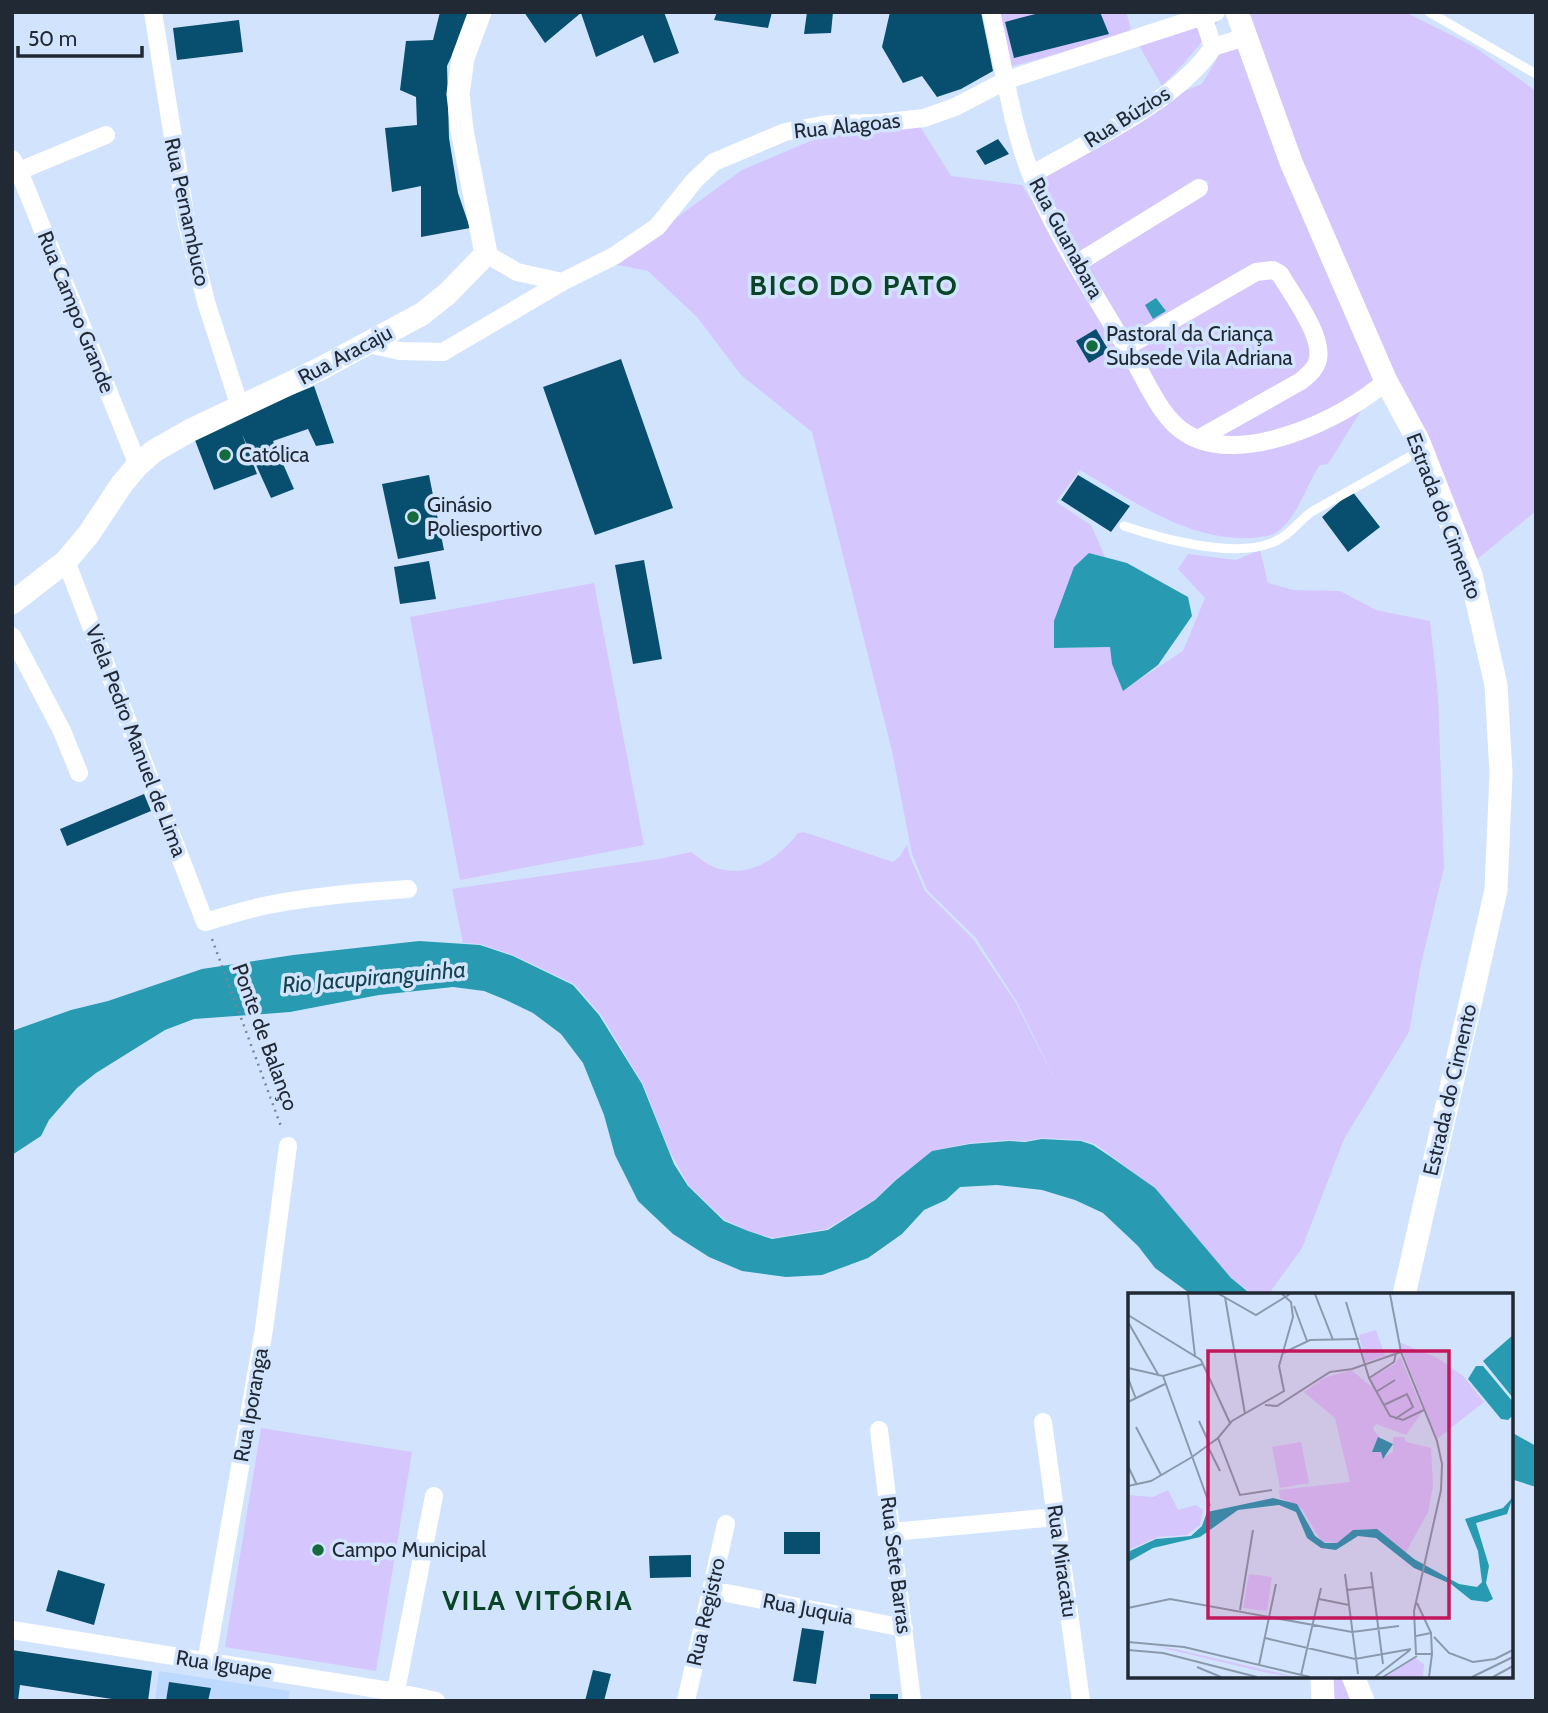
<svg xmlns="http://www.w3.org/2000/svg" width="1548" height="1713" font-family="Cabin,sans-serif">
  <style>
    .built { fill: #bed9fe }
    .green { fill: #d5c6fe }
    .water { fill: #289bb3 }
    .building { fill: #084e6e }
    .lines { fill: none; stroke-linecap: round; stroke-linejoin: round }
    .path { stroke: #798698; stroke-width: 2.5; stroke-dasharray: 2 5; stroke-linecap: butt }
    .service { stroke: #fff; stroke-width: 9 }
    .minor { stroke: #fff; stroke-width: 18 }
    .tertiary { stroke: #fff; stroke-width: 23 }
    .poi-dot { fill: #156b3e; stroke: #d2e4fd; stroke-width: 2.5 }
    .labels { text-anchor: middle; stroke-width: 7; stroke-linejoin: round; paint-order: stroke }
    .street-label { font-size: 21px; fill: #212935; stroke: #d2e4fd }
    .poi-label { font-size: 21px; fill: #212935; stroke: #d2e4fd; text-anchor: start }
    .water-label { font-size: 23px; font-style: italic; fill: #13434e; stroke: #d2e4fd }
    .district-label { font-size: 28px; font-weight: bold; letter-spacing: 2px; fill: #084425; stroke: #d2e4fd }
    .inset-road { fill: none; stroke: #8b99ad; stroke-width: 2 }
    .view { fill: #c2185b; fill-opacity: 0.15; stroke: #c2185b; stroke-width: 3.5 }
    .inset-edge { fill: none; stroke: #212935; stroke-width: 3.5 }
  </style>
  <rect width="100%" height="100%" fill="#d2e4fd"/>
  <path class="built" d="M159,1671L290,1691L288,1701H155Z"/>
  <path class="green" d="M995,12H1126L1132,33L1006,68Z
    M1249,12H1405L1473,46L1536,91V511L1470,565L1298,154Z
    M1218,22L1185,62L1162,86L1137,42Z
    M1232,33L1377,383L1348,404L1255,438L1213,436L1325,364L1326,343L1283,265L1257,267L1128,344L1080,265L1210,182L1203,180L1202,185L1082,260L1035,176L1180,93L1202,84Z
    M918,123L951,176L1022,185L1165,417L1225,450L1366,403L1328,464L1320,465C1306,485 1300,512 1281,529C1272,537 1263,537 1251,538C1188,541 1133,501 1080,470L1056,502L1091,525L1105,557L1089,553L1055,648L1110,647L1112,664L1123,690L1183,651L1205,598L1178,569L1188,554L1236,560L1260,550L1268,583L1293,590L1340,591L1376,610L1430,621L1438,694L1444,868L1421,964L1409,1032L1344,1139L1302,1248L1268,1295H1254L1231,1278L1155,1188L1095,1144L1081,1140L1042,1138L1025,1141L1009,1140L970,1143L932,1151L896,1179L874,1200L827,1229L773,1238L748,1231L725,1220L689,1186L669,1150L643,1084L601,1015L574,984L513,955L480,944L463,943L452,889L659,859L691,852C699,858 710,867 720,869C752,877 780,857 798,833L804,832L893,862L900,856L907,844L909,854L925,891L973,939L1016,1003L1061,1092L1017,1002L976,938L927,890L912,854L892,751L812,432L741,375L697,317L648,271L613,264L742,170L820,137L896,130Z
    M1273,271L1307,327L1312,367L1197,436L1185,429L1132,349Z
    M594,583L644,845L460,880L410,617Z
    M261,1428L412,1452L376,1671L225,1647Z
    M1333,1676H1343L1352,1701H1333Z"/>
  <path class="water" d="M1156,298L1166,311L1153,319L1145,305Z
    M1089,553L1127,563L1188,597L1192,616L1158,665L1123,691L1112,664L1110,647L1054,648V621L1074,567Z
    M419,941L480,945L513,956L573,985L599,1015L642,1084L674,1164L688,1186L724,1221L748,1231L772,1239L828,1230L875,1200L896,1180L932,1151L970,1144L1009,1141L1025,1142L1042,1139L1081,1141L1093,1145L1111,1157L1155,1188L1231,1278L1252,1295H1192L1155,1268L1138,1246L1103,1213L1075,1200L1042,1190L997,1185L960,1187L946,1200L924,1210L902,1234L868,1258L822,1275L786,1277L742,1271L709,1257L673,1234L638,1201L615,1155L604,1115L583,1063L561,1034L533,1013L506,1000L484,991L453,987L379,995L290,1012L194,1019L165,1030L96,1073L77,1088L49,1120L41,1136L12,1155V1031L71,1010L108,1001L202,969L293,955Z
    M1511,1432L1536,1446V1487L1511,1479Z"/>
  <path class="building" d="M440,12H472L447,66L449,138L458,193L470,228L421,237V186L392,192L385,128L417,125L416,97L400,90L406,41L433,40Z
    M524,12H582L545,43Z
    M582,12H664L679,53L654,63L643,35L596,57L581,13Z
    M717,12H772L768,28L714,20Z
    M807,12H833L831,33L804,34Z
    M890,12H981L993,71L961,89L937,97L922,76L903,83L882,47Z
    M1043,12H1100L1109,34L1014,58L1005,22Z
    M239,20L243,52L177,60L173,28Z
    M998,139L1009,154L985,165L976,151Z
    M1096,329L1109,351L1089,363L1076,341Z
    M621,359L673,508L595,535L543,387Z
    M314,386L334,443L316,446L308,429L273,441L294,489L271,498L242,434L257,474L214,490L193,435Z
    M429,475L444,550L398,559L382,484Z
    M1078,475L1130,506L1111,532L1061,500Z
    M1352,491L1380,527L1348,552L1322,517Z
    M644,560L662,659L633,664L615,565Z
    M429,561L436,599L400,604L394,567Z
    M144,794L151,811L67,846L60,829Z
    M784,1532H820V1554H784Z
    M691,1555V1577L650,1578L649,1556Z
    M58,1570L105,1584L94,1625L46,1611Z
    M802,1628L824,1631L816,1684L793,1681Z
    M12,1650L152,1671L148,1701H125L20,1685L18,1701H12Z
    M593,1670L611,1674L604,1701H585Z
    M169,1682L211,1688L208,1701H166Z
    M870,1694H898V1701H870Z"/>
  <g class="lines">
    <path class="path" d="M212,939L282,1129"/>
    <path class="service" d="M1429,12L1536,74
      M1124,526C1163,539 1237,560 1276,541C1293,533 1300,519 1313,511C1349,491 1385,471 1421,450"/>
    <path class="minor" d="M153,12L187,225L206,302L240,407
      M991,12C1004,66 1011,125 1032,177C1058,240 1097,298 1132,357C1147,382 1161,419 1187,434C1241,467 1344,419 1386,381
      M1213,47L1246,37
      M12,159L19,171L138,465
      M19,171L106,135
      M1031,175C1087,142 1178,101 1213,47L1203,16
      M486,254L517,272L562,282
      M1076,264L1199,188
      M368,344L400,351L443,352L562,282L614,256L657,227L694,181L714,162L785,132L828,124L879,123L924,118L955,107L1007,80L1216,12
      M1126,347L1256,272L1273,270L1280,274C1292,295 1323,335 1318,359C1316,369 1308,375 1301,381L1198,439
      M66,561L205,922C226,916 247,909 268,905C314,896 361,892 408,889
      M12,636L62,731L79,773
      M1043,1422L1081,1701
      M879,1430L912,1701
      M892,1532L1056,1517
      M711,1590L904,1628
      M12,1630L396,1692L436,1701
      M206,1663L264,1329L288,1146
      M394,1701L434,1496
      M686,1701L726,1524"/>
    <path class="tertiary" d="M1237,12L1291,162L1386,381L1418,440L1471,575L1496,685L1501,773L1496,890L1404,1295
      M12,603L66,561L88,535L122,484L138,465L154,451L191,430L318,370L422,314L447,294L486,254L462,130L458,94L463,58L480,12
      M1322,1676L1323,1701
      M1353,1676L1363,1701"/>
  </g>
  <g class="poi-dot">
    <circle cx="1092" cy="346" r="7"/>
    <circle cx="225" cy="455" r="7"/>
    <circle cx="413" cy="517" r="7"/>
    <circle cx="318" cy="1550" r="7"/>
  </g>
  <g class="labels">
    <g class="street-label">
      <text transform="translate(1127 117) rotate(-32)" y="7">Rua Búzios</text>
      <text transform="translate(847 126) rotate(-6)" y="7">Rua Alagoas</text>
      <text transform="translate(187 212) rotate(78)" y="7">Rua Pernambuco</text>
      <text transform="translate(1066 238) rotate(62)" y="7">Rua Guanabara</text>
      <text transform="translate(76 312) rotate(68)" y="7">Rua Campo Grande</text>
      <text transform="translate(345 355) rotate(-28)" y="7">Rua Aracaju</text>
      <text transform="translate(1444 516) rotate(69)" y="7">Estrada do Cimento</text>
      <text transform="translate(136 741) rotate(69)" y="7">Viela Pedro Manuel de Lima</text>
      <text transform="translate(265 1037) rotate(70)" y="7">Ponte de Balanço</text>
      <text transform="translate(1450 1090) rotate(-77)" y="7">Estrada do Cimento</text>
      <text transform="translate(251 1405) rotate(-80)" y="7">Rua Iporanga</text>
      <text transform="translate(1062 1561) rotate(82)" y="7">Rua Miracatu</text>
      <text transform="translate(896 1565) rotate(83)" y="7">Rua Sete Barras</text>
      <text transform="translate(808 1609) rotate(11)" y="7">Rua Juquia</text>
      <text transform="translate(706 1612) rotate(-77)" y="7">Rua Registro</text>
      <text transform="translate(224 1665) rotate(9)" y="7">Rua Iguape</text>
    </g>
    <g class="poi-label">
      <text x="1106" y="341">Pastoral da Criança<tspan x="1106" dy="24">Subsede Vila Adriana</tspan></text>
      <text x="239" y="462">Católica</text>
      <text x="427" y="512">Ginásio<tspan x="427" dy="24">Poliesportivo</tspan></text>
      <text x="332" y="1557">Campo Municipal</text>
    </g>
    <g class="water-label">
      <text transform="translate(374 977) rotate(-5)" y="8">Rio Jacupiranguinha</text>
    </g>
    <g class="district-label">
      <text x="854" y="295">BICO DO PATO</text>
      <text x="538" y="1610">VILA VITÓRIA</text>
    </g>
  </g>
  <g transform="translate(1128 1293)">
    <rect width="385" height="385" fill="#d2e4fd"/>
    <path d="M248,37L257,63L237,69L231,42ZM271,49L310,65L335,83L356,109L309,146ZM272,63L295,118L278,142L248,131L245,136L252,145L244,158L253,159L255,165L265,159V144H276L278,149L303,155L305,193L300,219L277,261L249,236L225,237L209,250L193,248L174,216L152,205L151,197L222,189L207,125L176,99L196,85L223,77L244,94L241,85L267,71ZM173,149L181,190L152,195L144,154ZM40,197L50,217L68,212L75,217L72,232L59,242L30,244L0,257V202L25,204ZM121,281L144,284L139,318L115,315ZM26,353L47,356L168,384L144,381ZM287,365L296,371L295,384H258Z" fill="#d5c6fe"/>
    <path d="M385,42V105L355,68ZM348,73H355L385,109V122L380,127L373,126L340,86ZM250,144L265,151L255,166L253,159H244ZM385,204L379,221L348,230L361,273L358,290L365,306L359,309L343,307L323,291L286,275L248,245L230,243L208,257L193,255L179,245L168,219L151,212L110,217L72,244L25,255L0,269L2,258L28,246L63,243L74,233L79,219L145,205L169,211L187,243L197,250H209L225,237L249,236L286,266L331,291L349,294L354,289L350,258L337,226L375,215Z" fill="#289bb3"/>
    <path class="inset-road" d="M60,1L67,63M91,1L128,22L162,1M187,1L205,47M262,1L273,59L309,148L314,171L313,197L286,318L288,361H304L303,340L288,343M97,4L117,121M218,9L241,85L262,123L275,127L296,117M166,13L179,48M0,22L73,67L102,130M0,29L31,83M155,60L182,47L231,46M0,75L35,83L75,71M35,83L82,213M0,85L8,106M241,85L266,69L268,60M248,99L267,87M0,109L37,91M137,112L149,113L202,79L224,76L273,59M256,112L279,101L285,114L267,126M71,128L82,152M8,134L33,182M90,145L112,202L144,197M80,154L92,178M0,173L9,192M0,193L23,188L64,164L90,145L104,128L156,98L151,73L165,24L163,9L154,1M243,279L255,371M217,281L230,381M219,297L245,294M191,306L221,312M289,310L303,340M0,315L42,306L224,339L271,333M112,317L125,237M306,344L321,360L345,369L367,366L385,357M137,345L227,366L283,356M0,349L56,354L182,384M0,357L35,360L129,384M131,372L148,291M69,374L93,384M173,382L193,295M247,384L282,357M255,384L289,363M301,384L304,361M344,384L385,364M365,384L385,373"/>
    <path class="view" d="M80,58H321V325H80Z"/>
    <rect width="385" height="385" class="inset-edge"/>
  </g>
  <rect width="1548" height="1713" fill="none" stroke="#212935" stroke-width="28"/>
  <path d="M18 46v10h124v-10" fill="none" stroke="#212935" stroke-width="3.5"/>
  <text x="28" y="46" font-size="21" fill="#212935" stroke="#d2e4fd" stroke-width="5" paint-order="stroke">50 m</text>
</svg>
